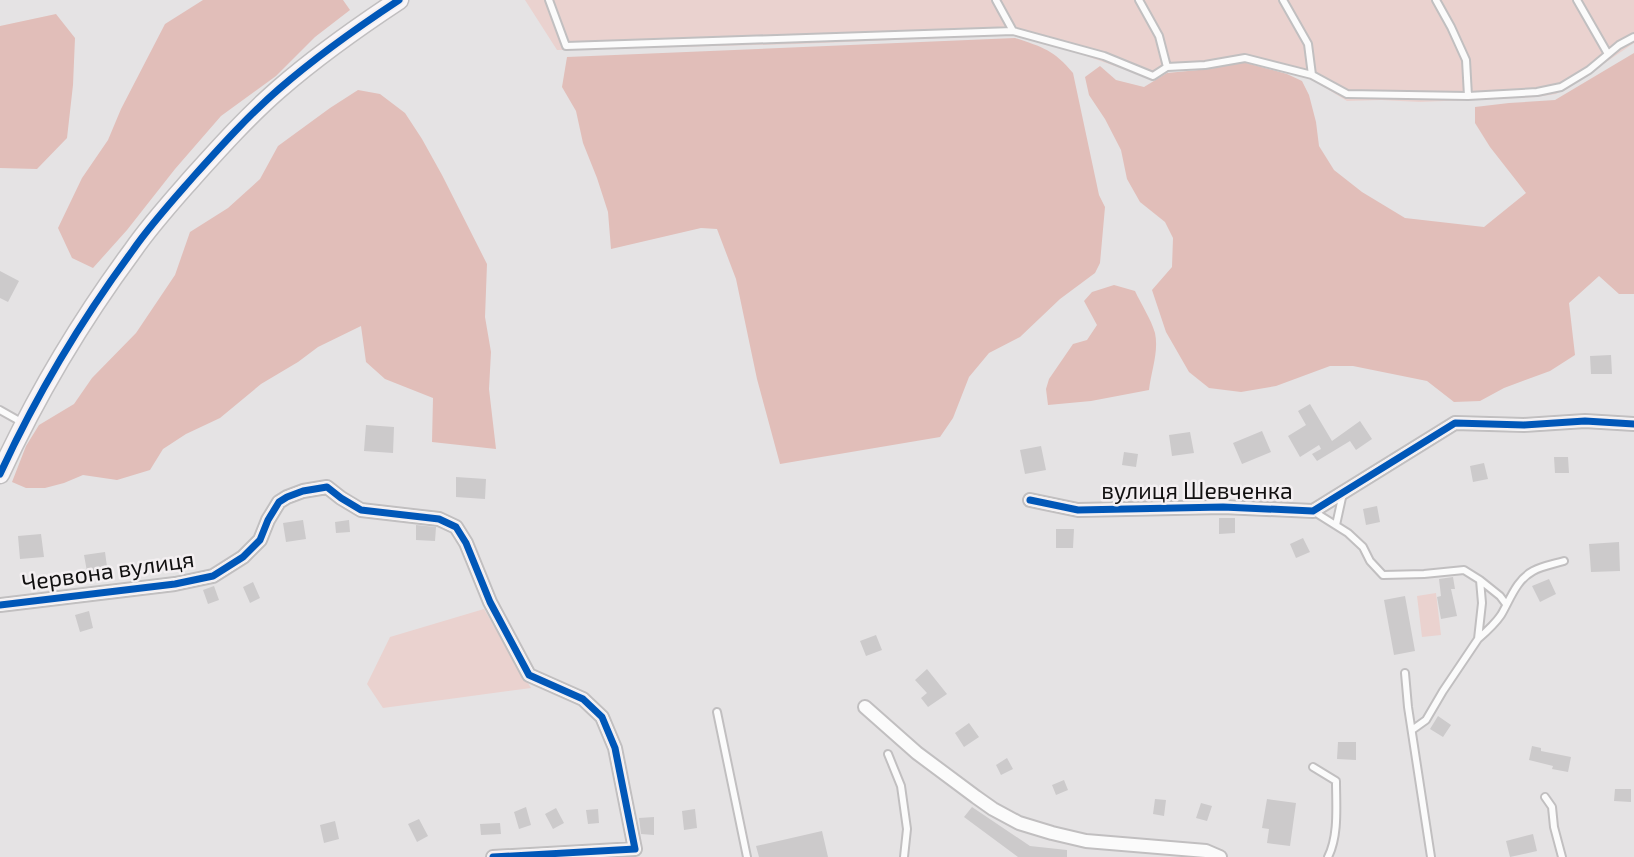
<svg xmlns="http://www.w3.org/2000/svg" width="1634" height="857" font-family="'Exo 2',sans-serif">
  <style>
    .green { fill: #ead2cf }
    .forest { fill: #e1beb9 }
    .building { fill: #cccacb }
    .lines { fill: none; stroke-linecap: round; stroke-linejoin: round }
    .lane-casing { stroke: #c1bfc0; stroke-width: 10 }
    .street-casing { stroke: #c1bfc0; stroke-width: 16 }
    .secondary-casing { stroke: #c1bfc0; stroke-width: 21 }
    .lane { stroke: #fbfbfb; stroke-width: 6 }
    .street { stroke: #fbfbfb; stroke-width: 12 }
    .secondary { stroke: #f9f6f8; stroke-width: 18 }
    .cycleway-casing { stroke: #f3eff1; stroke-width: 11 }
    .cycleway { stroke: #0057b8; stroke-width: 7 }
    .labels { text-anchor: middle; stroke-width: 5; stroke-linejoin: round; paint-order: stroke }
    .street-label { font-size: 23px; fill: #111010; stroke: #f3eff1 }
  </style>
  <rect width="100%" height="100%" fill="#e5e3e4"/>
  <path class="green" d="M525,0H1634V43L1571,86L1556,94L1536,97L1420,102L1381,100L1347,101L1306,76L1245,59L1172,69L1151,79L1081,54L1012,35L797,44L557,50Z
    M1436,593L1441,635L1422,637L1417,596Z
    M484,609L531,688L383,708L367,684L390,637Z"/>
  <path class="forest" d="M203,0H343L350,10L315,37L276,76L221,116L175,169L127,230L93,268L72,258L58,228L82,178L108,140L121,109L165,24Z
    M56,14L75,38L73,85L67,138L37,169L0,168V26Z
    M1015,38C1042,47 1054,50 1073,73L1099,195L1105,207L1100,263L1095,273L1060,299L1020,337L989,353L969,377L953,418L940,437L780,464L757,379L736,279L717,229L701,228L611,249L608,212L597,178L583,143L576,111L562,87L567,57Z
    M1634,53V294H1619L1599,276L1569,303L1575,355L1550,371L1504,388L1480,401L1454,402L1427,381L1353,366H1330L1276,386L1241,392L1209,388L1189,372L1166,332L1152,290L1172,267L1173,238L1165,222L1140,202L1127,179L1121,150L1105,119L1089,95L1085,77L1100,66L1116,80L1144,87L1167,73L1209,69L1243,62L1287,74L1302,81L1309,95L1316,122L1319,146L1334,170L1362,192L1405,218L1484,227L1526,193L1490,147L1475,123V107L1509,103L1555,100Z
    M358,90L380,94L405,113L422,139L442,175L487,264L485,317L491,352L489,389L496,449L432,442L433,398L385,379L366,362L361,326L318,347L298,362L261,384L220,418L186,434L163,449L150,470L117,480L83,475L64,483L45,488H26L12,482L26,446L39,425L74,404L92,378L136,333L175,275L190,232L228,208L260,179L278,146L330,108Z
    M1114,285L1135,291C1141,304 1151,319 1155,333C1159,352 1151,371 1149,390L1091,401L1048,405L1046,389L1049,379L1073,344L1087,340L1097,325L1084,301L1092,292Z"/>
  <path class="building" d="M0,271L19,281L8,302L0,298Z
    M1611,355L1612,374H1591L1590,356Z
    M1310,404L1332,441L1360,421L1372,439L1356,450L1350,441L1317,461L1312,454L1321,449L1319,445L1300,457L1288,436L1306,425L1298,411Z
    M366,425L394,427L393,453L364,451Z
    M1262,431L1271,452L1242,464L1233,443Z
    M1190,432L1194,453L1172,456L1169,435Z
    M1041,446L1046,470L1025,474L1020,450Z
    M1124,452L1138,454L1136,467L1122,465Z
    M1554,457H1568L1569,473H1555Z
    M1484,463L1488,479L1473,482L1470,466Z
    M456,477L486,479L485,499L456,497Z
    M1377,506L1380,522L1366,525L1363,509Z
    M1219,518H1235V533L1219,534Z
    M303,520L306,539L286,542L283,523Z
    M349,520L350,532L336,533L335,522Z
    M416,525L436,527L435,541L416,540Z
    M1056,529H1074L1073,548H1056Z
    M41,534L44,557L20,559L18,536Z
    M1303,538L1310,552L1296,558L1290,544Z
    M1619,542L1620,571L1591,572L1589,544Z
    M105,552L108,574L88,577L84,555Z
    M1453,577L1455,589H1451L1457,616L1441,619L1437,597L1441,596L1439,579Z
    M1549,579L1556,594L1540,602L1532,586Z
    M253,582L260,598L250,603L243,587Z
    M214,586L219,600L208,604L203,590Z
    M1405,596L1415,651L1394,655L1384,600Z
    M89,611L93,628L80,632L75,615Z
    M876,635L882,650L866,656L860,641Z
    M927,669L947,694L928,707L921,698L927,693L915,680Z
    M1438,716L1451,725L1443,737L1430,729Z
    M969,723L979,737L964,747L955,733Z
    M1338,742H1356V760L1337,759Z
    M1532,746L1541,748V751L1571,757L1568,772L1552,769L1553,766L1529,760Z
    M1007,758L1013,769L1001,775L996,765Z
    M1064,780L1068,790L1056,795L1052,785Z
    M1615,789H1631V802L1614,801Z
    M1155,799L1166,800L1164,816L1153,814Z
    M1267,799L1296,803L1290,846L1267,843L1269,829L1262,828Z
    M1201,803L1212,806L1207,821L1196,818Z
    M526,807L531,825L519,829L514,812Z
    M972,807L1030,846L1067,850V857H1018L964,817Z
    M556,808L564,823L553,829L545,814Z
    M598,809L599,823L588,824L586,810Z
    M695,809L697,828L684,830L682,811Z
    M654,817V835L641,834L639,818Z
    M419,819L428,836L417,842L408,824Z
    M335,821L339,839L324,843L320,825Z
    M500,823L501,834L481,835L480,824Z
    M822,831L828,857H759L756,846Z
    M1533,834L1537,851L1510,857L1506,841Z"/>
  <g class="lines">
    <g class="lane-casing">
      <path id="lane" d="M549,0L566,46L1013,31L1104,56L1153,76L1167,67L1205,65L1245,58L1312,75L1347,94L1468,96L1537,92L1561,87L1589,70L1619,45L1634,37
        M996,0L1013,31
        M1139,0L1159,36L1167,67
        M1283,0L1308,44L1312,75
        M1436,0L1451,27L1466,60L1468,96
        M1577,0L1608,54
        M0,410L23,423
        M1313,511L1348,533L1363,547L1370,561L1383,575L1424,574L1464,570L1480,580L1482,603L1478,639L1443,691L1426,720L1412,730
        M1336,525L1343,493
        M1480,580L1500,596L1506,604
        M1478,639C1486,632 1495,624 1501,615C1510,600 1516,580 1533,571C1542,566 1554,564 1564,561
        M1405,673L1408,707L1431,857
        M717,712L747,857
        M888,754L901,786L907,829L904,857
        M1313,767L1336,781C1336,806 1339,835 1328,857
        M1545,797L1552,807L1554,827L1562,857"/>
    </g>
    <g class="street-casing">
      <path id="street" d="M1030,500L1078,510L1223,507L1313,511L1455,423L1524,425L1585,421L1634,424
        M0,605L175,584L213,576L243,557L260,540L268,520L279,502L287,497L303,491L327,487L341,498L361,510L439,519L456,527L466,543L490,602L529,675L583,699L602,717L615,748L635,849L493,857
        M865,707L917,753L976,797L993,809L1019,823L1052,833L1086,841L1206,851L1220,857"/>
    </g>
    <g class="secondary-casing">
      <path id="secondary" d="M0,474C36,396 82,319 133,250C151,224 173,200 194,176C221,146 249,115 279,89C317,56 358,27 399,0"/>
    </g>
    <use href="#lane" class="lane"/>
    <use href="#street" class="street"/>
    <use href="#secondary" class="secondary"/>
    <g class="cycleway-casing">
      <path id="cycleway" d="M0,474C36,396 82,319 133,250C151,224 173,200 194,176C221,146 249,115 279,89C317,56 358,27 399,0
        M1030,500L1078,510L1223,507L1313,511L1455,423L1524,425L1585,421L1634,424
        M0,605L175,584L213,576L243,557L260,540L268,520L279,502L287,497L303,491L327,487L341,498L361,510L439,519L456,527L466,543L490,602L529,675L583,699L602,717L615,748L635,849L493,857"/>
    </g>
    <use href="#cycleway" class="cycleway"/>
  </g>
  <g class="labels">
    <g class="street-label">
      <text x="1197" y="499">вулиця Шевченка</text>
      <text transform="translate(108 571) rotate(-8)" y="8">Червона вулиця</text>
    </g>
  </g>
</svg>
